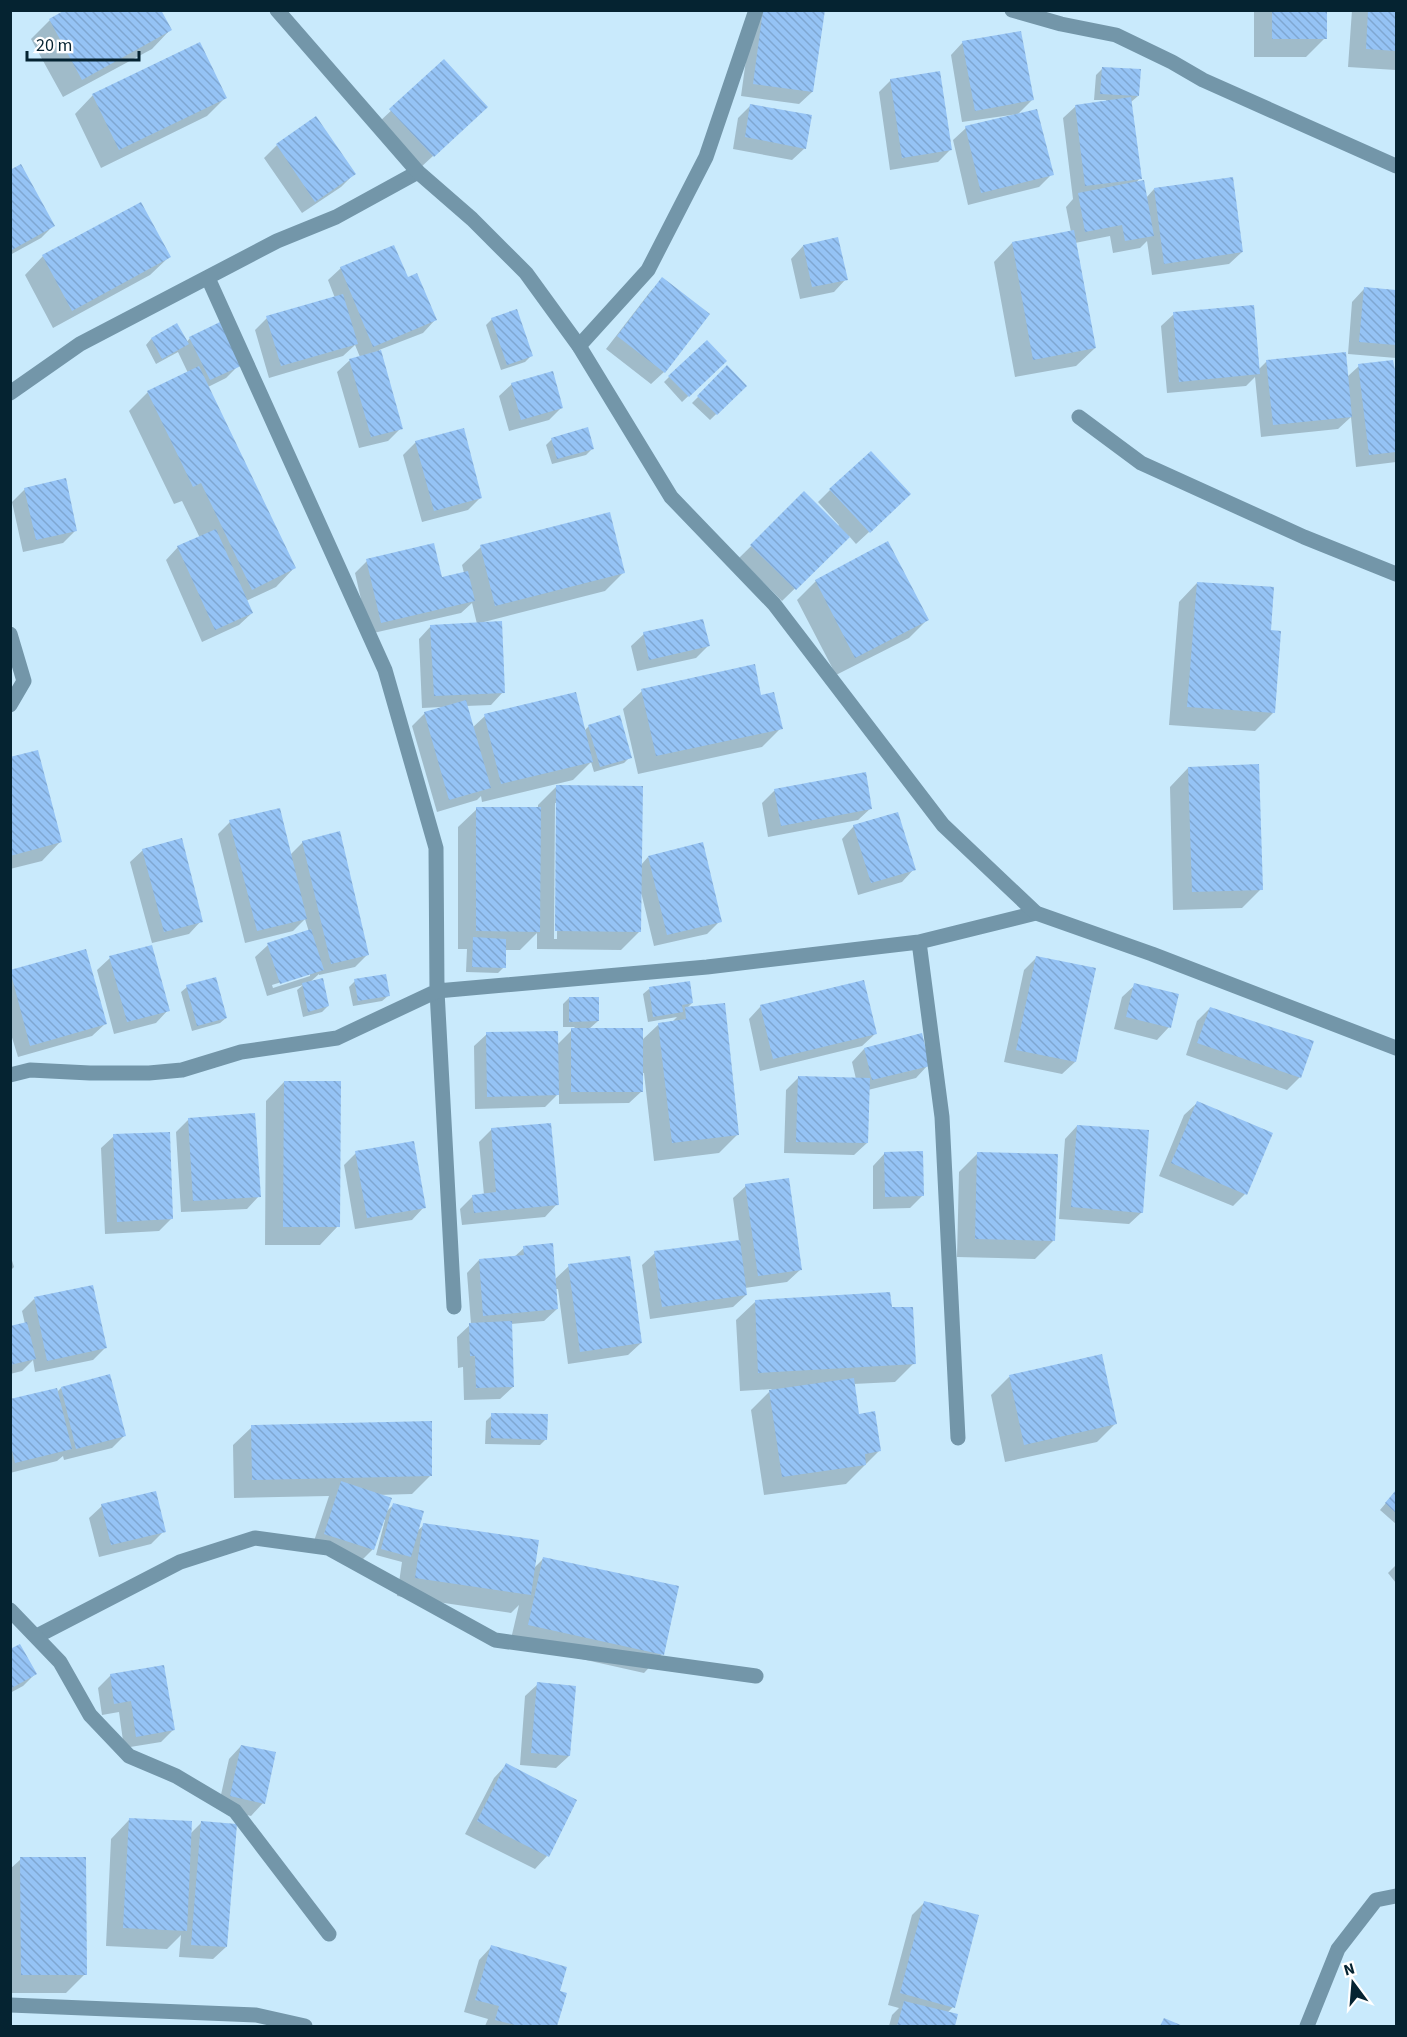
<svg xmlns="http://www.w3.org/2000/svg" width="1407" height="2037" font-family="'Source Sans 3',sans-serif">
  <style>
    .shadow { fill: #0003; fill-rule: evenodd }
    .building { fill: url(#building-back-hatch) }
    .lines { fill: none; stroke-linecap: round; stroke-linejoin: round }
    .service { stroke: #7396a9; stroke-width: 15 }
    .minor { stroke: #7396a9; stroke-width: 15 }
    .tertiary { stroke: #7396a9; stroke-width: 15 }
  </style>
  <defs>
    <pattern id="building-back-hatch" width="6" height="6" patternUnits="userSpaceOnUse" patternTransform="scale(1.5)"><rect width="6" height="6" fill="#95c3f5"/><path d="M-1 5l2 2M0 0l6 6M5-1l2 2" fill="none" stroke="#7fa7d2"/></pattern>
  </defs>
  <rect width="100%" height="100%" fill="#c9eafc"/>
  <path class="shadow" d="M68,10L170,30L152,49L63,97L31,39L50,20Z
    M758,10H818L812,92L799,104L741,96L752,16Z
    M1254,10H1325V38L1306,57H1254Z
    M1352,10H1396V70L1348,67Z
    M963,42L1032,100L1018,114L962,122L951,55Z
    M444,61L473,119L420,168L378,123Z
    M1102,69L1138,96L1131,102L1140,178L1135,184L1146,198L1154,189L1242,252L1229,264L1152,275L1147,241L1140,248L1113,253L1110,236L1075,243L1095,348L1076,366L1015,377L994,262L1012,243L1071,232L1066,207L1073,199L1063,118L1076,106L1106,102V100H1094L1096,75Z
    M891,80L950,150L938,162L890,170L879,92Z
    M93,95L225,98L207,116L101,168L75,114Z
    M751,105L805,148L792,160L733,149L738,118Z
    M316,119L354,174L341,187L302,213L264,158L277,145Z
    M966,128L1052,174L1039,187L968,205L953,140Z
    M10,172L53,226L41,238L10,255Z
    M803,246L846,279L834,292L800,299L791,259Z
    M43,256L169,257L150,275L53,328L25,275Z
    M341,268L407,279L435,320L423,333L379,350L401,428L388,441L359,448L337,372L350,360L360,357L355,345L343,356L269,378L255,330L267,318L335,298L328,280Z
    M662,279L664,372L651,384L606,349L650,292Z
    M1364,289L1396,292V358L1348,354L1352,302Z
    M1174,314L1258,370L1267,361L1347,377L1359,366L1396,372V462L1356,467L1351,417L1338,429L1261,437L1255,377L1246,386L1167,393L1161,326Z
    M492,319L531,356L525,362L501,370L486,325Z
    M176,325L186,343L190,338L239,365L226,378L208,387L294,568L276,587L246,601L252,613L239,625L202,642L166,560L178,547L200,538L182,501L174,504L129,411L148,392L188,373L178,352L156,364L146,345L151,339Z
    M725,361L682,402L664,382L669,377Z
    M727,368L745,386L710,420L692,403Z
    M512,384L562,407L549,420L509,431L499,396Z
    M463,430L481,497L468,510L422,522L403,455L415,443Z
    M552,439L592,449L586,455L552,464L546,445Z
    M25,489L76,530L63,543L23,552L12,502Z
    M830,490L897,506L856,544L849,536L782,601L739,558L804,494L837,527L839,525L818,502Z
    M888,544L928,619L909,638L836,675L797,600L816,581Z
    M481,547L624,572L605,591L484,622L503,692L491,705L466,706L472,728L485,716L584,731L589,726L630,757L624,763L594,772L591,762L573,780L482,802L481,796L477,800L437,812L412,726L425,713L442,707L422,708L419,639L431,626L477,624L472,603L461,613L369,634L355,573L367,561L441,579L464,573L462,565Z
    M1197,583L1269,631L1274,712L1255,731L1169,725L1179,602Z
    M644,634L708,646L696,658L637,671L631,646Z
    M642,691L760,697L781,728L762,747L638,774L623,709Z
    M10,758L60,842L42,861L10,869Z
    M1188,768L1261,889L1242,908L1173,910L1170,787Z
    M557,786L641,865L648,857L720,921L707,934L654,946L641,892L640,931L621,950L537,949V933L520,950H505L504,967L498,973L466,972L467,949H458V827L477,809H538V805ZM555,803H558L557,939H554Z
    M775,790L871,808L858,820L768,837L762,803Z
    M230,822L290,855L303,842L368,954L355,967L319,975V974L309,983L328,1006L322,1012L303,1017L297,990L303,985L267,996L255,957L268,945L309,932L305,919L293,931L245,943L218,834ZM310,973V976L273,988L272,985Z
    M854,826L914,869L902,882L858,895L842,839Z
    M143,850L201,921L189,934L152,943L130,862Z
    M85,951L105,1024L92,1036L18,1057L10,1031V972Z
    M110,958L168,1010L156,1023L114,1034L97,970Z
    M1036,958L1075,1062L1062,1074L1004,1062L1024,970Z
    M355,981L388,996L382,1001L353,1006L349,987Z
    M1135,985L1169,1027L1157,1040L1114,1029L1122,997Z
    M187,987L226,1018L220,1023L192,1031L181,992Z
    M649,989L692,1003L686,1009L738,1134L719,1153L654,1161L644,1073H641L642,1091L629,1103L559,1104V1093L545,1107L475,1109L474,1046L487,1034L557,1045L575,1027H563V1004L569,998L598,1021L589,1029L641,1041L659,1024L672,1022L677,1017L648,1022L643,994Z
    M761,1006L875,1034L862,1046L760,1071L749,1019Z
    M1210,1008L1300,1077L1287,1090L1186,1055L1197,1021Z
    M864,1049L928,1065L916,1078L868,1090L867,1143L854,1155L784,1153L786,1090L798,1078L856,1079L852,1062Z
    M284,1082L338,1226L320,1245H265L266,1101Z
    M1197,1103L1245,1194L1233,1206L1159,1176L1184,1115Z
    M189,1119L259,1196L247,1209L181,1212L176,1132Z
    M1077,1126L1142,1212L1129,1224L1059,1219L1065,1139Z
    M491,1130L557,1204L545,1217L462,1225L460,1209L473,1196L484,1195L479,1142Z
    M114,1136L171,1219L159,1231L105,1234L101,1148Z
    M356,1153L424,1207L412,1220L355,1229L344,1165Z
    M885,1153L923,1195L910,1208L873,1209V1166Z
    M977,1154L1054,1240L1035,1259L957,1257L959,1172Z
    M746,1186L800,1270L787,1282L745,1288L746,1295L733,1307L650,1319L642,1265L655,1253L739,1241L733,1198Z
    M524,1248L554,1280L569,1266L641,1343L628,1355L568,1364L558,1289H555L557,1309L544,1321L511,1324L513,1387L500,1399L464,1400L463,1367L458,1368L457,1337L471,1324L467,1273L479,1260L514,1257Z
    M10,1254L14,1267L10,1271Z
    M34,1299L105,1348L93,1360L35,1372L33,1360L22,1371L10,1374V1328L25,1324L22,1311Z
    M755,1302L890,1309L914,1363L895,1382L853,1384L858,1415L879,1451L846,1484L764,1495L751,1410L772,1389L740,1391L736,1320Z
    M1101,1356L1116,1423L1097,1442L1005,1462L991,1395L1009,1377Z
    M61,1388L124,1436L112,1448L64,1460L63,1456L57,1461L10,1473V1401L56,1393Z
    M492,1415L546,1439L540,1445L485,1444L486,1421Z
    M252,1427L431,1475L412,1494L378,1495L385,1513L394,1504L416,1532L424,1525L534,1568L544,1558L662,1654L644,1673L510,1643L519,1605L511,1613L397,1596L402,1562L376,1555L385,1520L383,1519L373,1549L360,1562L312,1547L329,1496L234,1498L233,1445Z
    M1396,1491V1524L1380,1510Z
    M102,1506L164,1531L151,1544L99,1557L89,1518Z
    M1396,1565V1583L1388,1573Z
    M10,1651L35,1674L23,1686L10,1693Z
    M110,1676L173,1730L161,1742L124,1748L119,1712L102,1715L98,1688Z
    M538,1684L569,1756L556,1768L520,1765L525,1696Z
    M241,1746L263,1803L251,1816L218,1808L229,1759Z
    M506,1765L547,1856L535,1869L465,1834L494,1778Z
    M129,1820L190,1834L202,1822L226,1947L213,1959L179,1957L181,1935L167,1949L106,1946L111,1839Z
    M21,1859L85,1974L66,1993H10V1869Z
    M925,1902L953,2007L947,2013L956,2015L953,2026H889L892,2015L899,2008L888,2005L912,1915Z
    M491,1947L558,1992L565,1994L556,2026H485L488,2019L464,2012L479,1960Z"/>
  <path class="building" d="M65,10H161L172,30L82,80L49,19Z
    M763,10H825L813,92L753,84Z
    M1272,10H1327V39H1272Z
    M1368,10H1396V51L1366,49Z
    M1021,31L1034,100L975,111L962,41Z
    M200,42L227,98L119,150L92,94Z
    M444,59L488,107L434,157L389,109Z
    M1102,67L1141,69L1139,96L1100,94Z
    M940,71L952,150L902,158L890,79Z
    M1131,97L1142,179L1085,186L1075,105Z
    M750,104L812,115L806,149L745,137Z
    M1037,109L1054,175L981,193L965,126Z
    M316,116L356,174L315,202L276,144Z
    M21,164L55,226L10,251V170Z
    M1233,177L1243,252L1164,264L1154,188Z
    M1144,180L1154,236L1125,241L1122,225L1085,232L1078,193Z
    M141,202L171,257L72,311L42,255Z
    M1074,230L1096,348L1033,360L1012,242Z
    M838,237L848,280L812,287L803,245Z
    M394,245L408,277L417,273L437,320L373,347L340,267Z
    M662,277L710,314L665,373L617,336Z
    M1364,287L1396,290V345L1359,342Z
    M343,294L358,344L281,366L266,316Z
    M1254,305L1260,374L1179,382L1173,312Z
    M517,309L533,356L507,365L491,318Z
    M220,322L241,366L210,380L189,337Z
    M177,323L189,344L162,359L151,338Z
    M707,340L727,361L689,397L668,376Z
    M381,350L403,429L371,437L349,359Z
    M1346,352L1352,417L1273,425L1266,360Z
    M1393,360L1395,370H1396V452L1369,455L1358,364Z
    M727,365L747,386L717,415L697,396Z
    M199,366L296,568L252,590L201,483L193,487L147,391Z
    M553,371L563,408L521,420L511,383Z
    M588,427L594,449L557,459L551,438Z
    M464,428L482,498L434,511L415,441Z
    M871,451L911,494L870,533L829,489Z
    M66,478L77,531L36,540L24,488Z
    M804,491L850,537L796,590L750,545Z
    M610,512L625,573L495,606L480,545Z
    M216,529L253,613L215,630L177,546Z
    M888,541L929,620L855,658L815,580Z
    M434,543L442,577L468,571L475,601L381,623L366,559Z
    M1197,582L1274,587L1271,630L1281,631L1275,713L1187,707Z
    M703,619L710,646L649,660L643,632Z
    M502,621L505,693L434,696L430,625Z
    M755,664L761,695L774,692L783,729L656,756L641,689Z
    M576,692L593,762L501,784L484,714Z
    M466,700L491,788L449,800L424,712Z
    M620,715L632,758L600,767L588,725Z
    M38,750L62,842L10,856V757Z
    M1259,764L1263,890L1192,892L1188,767Z
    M866,772L872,809L781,826L774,789Z
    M556,785L643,786L641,932L555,931Z
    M476,807H541L540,932L476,931Z
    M280,808L307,919L257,931L229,820Z
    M898,812L916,870L871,883L853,825Z
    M340,831L369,955L331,964L302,841Z
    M182,838L203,922L164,932L142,849Z
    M703,842L722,922L667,935L648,856Z
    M311,929L324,970L280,984L267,943Z
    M473,937L506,939V968L472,967Z
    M152,945L170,1011L127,1022L109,956Z
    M86,949L107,1024L30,1046L10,970Z
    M1036,956L1096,968L1076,1062L1016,1050Z
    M386,974L390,996L358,1001L354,979Z
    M216,977L227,1018L197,1026L186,985Z
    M323,978L329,1006L308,1012L302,983Z
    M864,980L877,1034L773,1059L760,1005Z
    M690,981L693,1003L682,1005L683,1012L653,1017L649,987Z
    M1134,983L1179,994L1171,1028L1126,1017Z
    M569,997H599V1021L569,1022Z
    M725,1003L739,1135L672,1143L658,1023L686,1019L685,1007Z
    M1210,1007L1314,1041L1301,1078L1197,1043Z
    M571,1028H643V1092H571Z
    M558,1031L559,1095L487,1097L486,1032Z
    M922,1033L930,1066L872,1080L864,1048Z
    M798,1076L870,1078L868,1143L796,1142Z
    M284,1081H341L340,1227H283Z
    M1197,1101L1273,1133L1247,1195L1171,1163Z
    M255,1113L261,1197L193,1201L188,1118Z
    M551,1123L559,1205L474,1213L472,1195L496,1192L491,1128Z
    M1077,1125L1149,1130L1143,1213L1071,1207Z
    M170,1132L173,1219L117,1222L113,1134Z
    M414,1141L426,1208L367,1218L355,1151Z
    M923,1151L924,1196L885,1197L884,1152Z
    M977,1152L1058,1154L1055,1241L975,1239Z
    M789,1178L802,1270L758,1276L745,1184Z
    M740,1240L747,1295L662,1307L654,1251Z
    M553,1243L558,1309L483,1316L479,1259L524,1255L523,1246Z
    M630,1256L642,1343L580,1352L568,1264Z
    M93,1285L107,1348L47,1361L34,1297Z
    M890,1292L892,1307H913L916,1364L758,1373L755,1300Z
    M512,1321L514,1387L476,1388L475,1356H470L469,1323Z
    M27,1322L36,1359L10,1365V1326Z
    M1102,1354L1117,1424L1024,1445L1009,1375Z
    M110,1374L126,1436L76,1449L61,1387Z
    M854,1378L859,1414L875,1411L881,1451L865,1454L866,1465L782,1477L769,1390Z
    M57,1388L72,1449L15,1463L10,1442V1399Z
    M491,1413L548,1414L547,1440L491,1438Z
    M432,1421V1476L252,1480L251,1425Z
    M341,1481L392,1498L374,1550L324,1534Z
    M1396,1490V1513L1385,1503Z
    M156,1491L166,1532L111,1545L101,1504Z
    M393,1503L424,1511L411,1557L381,1549Z
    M423,1523L539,1540L531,1595L415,1578Z
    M543,1557L679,1586L664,1655L528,1625Z
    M20,1644L37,1674L10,1689V1649Z
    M164,1665L175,1730L136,1737L131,1701L114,1704L110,1674Z
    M537,1682L576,1686L570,1756L531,1753Z
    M241,1745L276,1752L265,1804L230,1796Z
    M506,1763L577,1800L549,1857L477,1821Z
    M129,1818L192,1821L187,1931L123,1928Z
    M201,1821L237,1824L227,1947L191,1945Z
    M20,1857H86L87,1975H21Z
    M924,1901L979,1915L955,2008L900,1993Z
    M491,1945L567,1967L560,1991L567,1993L557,2026H519L495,2020L499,2006L475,2000Z
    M904,2001L958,2014L955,2026H897Z
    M1164,2018L1183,2026H1160Z"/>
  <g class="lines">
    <path class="service" d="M10,634L24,681L10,705
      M437,991L454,1307
      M37,1636L180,1562L255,1538L328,1548L495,1640L756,1676"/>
    <path class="minor" d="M1012,10L1061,24L1116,35L1172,62L1203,80L1396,166
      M208,278L385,670L436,848L437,991
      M579,346L648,270L706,157L756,10
      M10,393L80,344L277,241L336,217L418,172
      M1079,417L1141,463L1304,537L1396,574
      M919,942L942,1117L958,1438
      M10,1075L30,1070L90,1073H149L182,1070L241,1052L337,1038L437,991L707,967L919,942L1036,913
      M10,1610L60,1662L90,1715L129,1756L176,1776L235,1811L329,1934
      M10,2005L256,2015L305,2026
      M1307,2026L1338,1949L1376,1900L1396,1896"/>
    <path class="tertiary" d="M277,10L418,172L472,219L526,273L579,346L671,497L774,604L943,825L1036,913L1152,954L1396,1048"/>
  </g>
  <rect width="1407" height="2037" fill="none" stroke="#052331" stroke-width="24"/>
  <g transform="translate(1353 1983) rotate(344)" stroke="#ffffff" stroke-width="4.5" paint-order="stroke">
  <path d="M0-4.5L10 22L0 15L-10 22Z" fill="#052331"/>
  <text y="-9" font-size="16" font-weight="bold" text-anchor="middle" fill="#052331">N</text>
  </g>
  <path d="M27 51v9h112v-9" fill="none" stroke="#052331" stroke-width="3"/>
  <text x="36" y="51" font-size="18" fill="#052331" stroke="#ffffff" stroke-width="4.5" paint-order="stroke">20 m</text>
</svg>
